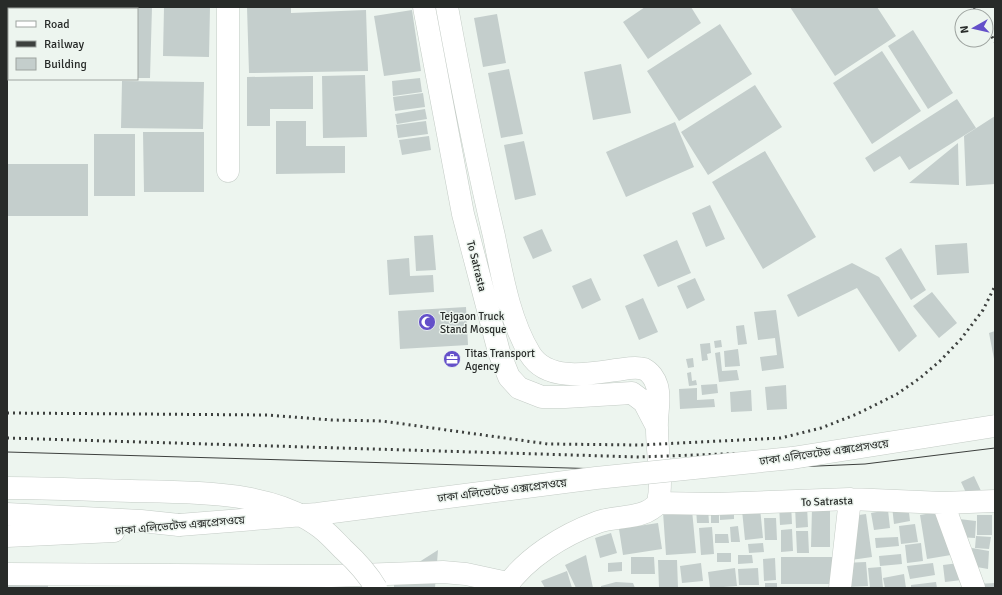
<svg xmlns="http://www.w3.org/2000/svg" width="1002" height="595" font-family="Signika,'Noto Sans Bengali',sans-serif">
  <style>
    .building { fill: #c4cecc }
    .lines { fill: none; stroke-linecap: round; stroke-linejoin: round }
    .minor-casing { stroke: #c4ccc6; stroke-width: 23 }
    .highway-casing { stroke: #c4ccc6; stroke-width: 23 }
    .minor { stroke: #fff; stroke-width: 22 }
    .highway { stroke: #fff; stroke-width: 22 }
    .tram { stroke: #3d403e; stroke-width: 1 }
    .rail { stroke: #3d403e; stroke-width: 3; stroke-dasharray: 2 4; stroke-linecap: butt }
    .highway-bridge-casing { stroke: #c4ccc6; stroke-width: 23; stroke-linecap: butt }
    .highway-bridge { stroke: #fff; stroke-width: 22 }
    .labels { text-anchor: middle; stroke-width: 3; stroke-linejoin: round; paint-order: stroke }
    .street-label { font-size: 11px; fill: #282b29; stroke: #edf5ef }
    .poi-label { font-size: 11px; fill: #282b29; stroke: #edf5ef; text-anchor: start }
  </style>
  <rect width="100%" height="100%" fill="#edf5ef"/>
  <path class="building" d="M7,7H60V9H9V35H7Z
    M67,7H152L150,78H137V9H67Z
    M164,7H210L209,57L163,56Z
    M247,7H291V13L366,10L368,71L249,73Z
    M645,7H691L701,23L648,59L623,22Z
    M790,7H877L896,36L835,76Z
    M412,10L421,71L384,76L374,16Z
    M497,14L506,63L483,67L474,18Z
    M720,24L752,74L679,121L647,71Z
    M913,30L953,93L928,109L888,46Z
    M882,51L921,111L872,144L833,83Z
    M621,64L631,113L593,120L584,72Z
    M509,69L523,134L501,138L488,73Z
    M365,75L367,137L323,138L322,76Z
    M313,76V109H270V126H247V77Z
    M420,78L422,92L393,96L392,81Z
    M122,81L204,82L203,129L121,128Z
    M755,85L782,127L708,175L681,132Z
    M423,93L425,107L395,111L393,97Z
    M957,99L976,128L909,170L900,156L874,172L865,158Z
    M425,109L427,119L397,124L395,114Z
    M995,116V184L966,186L964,136Z
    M276,121H306V146H345V173L276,174Z
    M426,121L428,134L398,138L396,125Z
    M675,122L694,167L626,197L606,152Z
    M143,132H204V192H144Z
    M94,134H135V196H94Z
    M429,136L431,150L402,155L399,140Z
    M524,141L536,195L515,200L504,145Z
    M958,143L959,185L909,183Z
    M765,151L816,237L763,269L712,182Z
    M7,164H88V216H7Z
    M710,205L725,239L706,247L692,213Z
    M542,229L552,251L533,259L523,237Z
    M433,235L436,270L416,271L414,236Z
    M677,240L691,273L658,287L643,255Z
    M967,243L969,273L937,275L935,245Z
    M901,248L926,290L911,300L885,258Z
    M409,258L410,276L433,275L434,292L389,295L387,260Z
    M852,263L879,277L917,336L899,352L857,288L798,317L787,295Z
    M591,278L601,300L582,309L572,286Z
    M695,278L705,300L687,309L677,286Z
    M932,292L957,323L939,338L913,306Z
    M643,298L658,332L639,340L625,306Z
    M466,307L468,345L400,349L398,311Z
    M776,310L784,368L762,371L760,357L777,355L775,338L758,340L754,312Z
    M744,325L747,344L738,345L736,326Z
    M995,331V359H994L989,333Z
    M721,340L722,347L715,348L714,341Z
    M710,343L711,353L707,354L708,360L702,361L700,344Z
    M738,349L740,366L725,367L724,351Z
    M720,352L722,371L737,370L739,380L719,382L715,353Z
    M693,358L694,367L688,368L686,359Z
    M691,372L692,381L696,380L697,385L689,386L687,373Z
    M717,384L718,393L702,395L701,385Z
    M786,385L787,409L767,410L765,387Z
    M697,388V400L714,399L715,407L680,409L679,389Z
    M751,390L752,411L731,412L730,392Z
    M974,476L982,493L969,499L961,482Z
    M779,503H791L792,524L780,525Z
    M908,504L910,521L894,524L892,506Z
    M807,505L808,527L796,528L795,506Z
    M708,507L709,523H697L696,508Z
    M760,508L763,538L745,540L742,510Z
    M812,508L830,509V547H811Z
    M711,509H719V523H711Z
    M692,510L696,553L666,555L663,512Z
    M734,510V519L720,520V511Z
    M888,510L890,528L874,530L871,513Z
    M943,511L951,555L927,559L920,515Z
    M866,514L872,557L844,561L838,518Z
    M977,515H992V535H977Z
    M764,518H776L777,540H765Z
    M959,519L976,521L975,538L957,537Z
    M658,523L662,549L623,555L619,529Z
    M915,524L918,542L901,544L899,526Z
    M738,526L740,542H731L730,527Z
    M712,527L714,554L701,555L699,528Z
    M792,529L793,551L781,552V530Z
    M796,531H808L809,553H797Z
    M611,533L617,553L600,558L595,538Z
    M715,534H728L729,543H715Z
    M976,536L991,537L989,549L975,548Z
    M898,537L899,546L876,548L875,538Z
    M763,543L764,552L749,553L748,544Z
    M921,543L923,561L907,563L905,545Z
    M972,548L989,551L988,569L971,566Z
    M438,550L435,588H394V578Z
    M717,553H731V562H717Z
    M901,554L902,564L880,566L879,556Z
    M586,555L593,588H576L565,565Z
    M738,555H752L753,563L738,564Z
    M631,557H654L655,574H631Z
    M781,557H836V584H781Z
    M775,558L776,580L764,581L763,559Z
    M658,560H677L678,588H659Z
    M622,562V571L608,572V563Z
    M866,562L868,586L847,587L843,563Z
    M701,563L703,581L682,583L680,566Z
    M933,563L935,575L910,579L907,566Z
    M959,563L962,580L945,582L943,565Z
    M881,567L883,588H870L868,568Z
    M735,568L737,586L710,588L708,572Z
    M758,568L759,585H739L738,569Z
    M567,571L572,588H545L541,581Z
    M904,574L906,588H885L883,578Z
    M48,577V588H7V578Z
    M616,582L633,583L635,588H601V586Z
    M936,582L937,588H911V585Z
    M765,583H777V588H765Z
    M995,583V588H979L977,584Z"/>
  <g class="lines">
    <g class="minor-casing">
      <path id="minor" d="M228,7V171
        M424,7L463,214L499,352L509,377L519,388L542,397H565L632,393L644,402L657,427
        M447,7C461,83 476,160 494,236C502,275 509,319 530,354C547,382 589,374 616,370C625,369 635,366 644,369C650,372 655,379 657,386C661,400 656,414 657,429C657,453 663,479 658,503
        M658,503L715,504L850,499L943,503L995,501
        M943,503L974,588
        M7,574L331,576L443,572L466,574L508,583
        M505,588C527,557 563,535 598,522C618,515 644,520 658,503
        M840,588L850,499"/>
    </g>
    <g class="highway-casing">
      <path id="highway" d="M7,514L141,521L179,525
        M7,536L114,531"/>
    </g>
    <use href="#minor" class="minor"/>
    <use href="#highway" class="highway"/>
    <path class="tram" d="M7,452L639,470L770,468L865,464L995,448"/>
    <path class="rail" d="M974,7L980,16
      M986,26L995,42
      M7,413L267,415L332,420L382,421L548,444L640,445L781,438L821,428L857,414L897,394L920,378L940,361L961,339L983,310L995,286
      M7,438L639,457L864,449L995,433"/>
    <g class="highway-bridge-casing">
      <path id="highway-bridge" d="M7,488C48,488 90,490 131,491C189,492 273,490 321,528C329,534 336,542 343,549C355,560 368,574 376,588
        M179,525L317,514L596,478L792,458L995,426"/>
    </g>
    <use href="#highway-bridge" class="highway-bridge"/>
  </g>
  <defs>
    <g id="mosque-disc" transform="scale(0.9)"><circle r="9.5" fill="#6450c9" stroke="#edf5ef"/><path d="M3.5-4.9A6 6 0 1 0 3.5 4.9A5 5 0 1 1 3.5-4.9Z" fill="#fff"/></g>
    <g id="office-disc" transform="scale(0.9)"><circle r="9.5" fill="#6450c9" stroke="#edf5ef"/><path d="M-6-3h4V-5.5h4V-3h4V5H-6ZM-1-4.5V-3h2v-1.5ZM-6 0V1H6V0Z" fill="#fff"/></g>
  </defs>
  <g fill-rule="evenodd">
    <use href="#mosque-disc" x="427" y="322"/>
    <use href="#office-disc" x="452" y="359"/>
  </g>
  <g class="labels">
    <g class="street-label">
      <text transform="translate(477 266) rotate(76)" y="4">To Satrasta</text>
      <text transform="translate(824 452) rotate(-8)" y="4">ঢাকা এলিভেটেড এক্সপ্রেসওয়ে</text>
      <text transform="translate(502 490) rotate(-7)" y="4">ঢাকা এলিভেটেড এক্সপ্রেসওয়ে</text>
      <text transform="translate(827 501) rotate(-2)" y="4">To Satrasta</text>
      <text transform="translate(180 525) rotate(-5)" y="4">ঢাকা এলিভেটেড এক্সপ্রেসওয়ে</text>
    </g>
    <g class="poi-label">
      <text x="440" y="320">Tejgaon Truck<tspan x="440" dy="13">Stand Mosque</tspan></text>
      <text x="465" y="357">Titas Transport<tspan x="465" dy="13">Agency</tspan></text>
    </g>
  </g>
  <rect width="1002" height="595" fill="none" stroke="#282b29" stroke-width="16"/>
  <rect x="8" y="8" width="130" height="72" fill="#edf5ef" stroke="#9ea4a0"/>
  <rect x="16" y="21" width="20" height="6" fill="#ffffff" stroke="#9ea4a0"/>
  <text x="44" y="28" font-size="12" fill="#282b29">Road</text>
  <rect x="16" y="41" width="20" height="6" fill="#3d403e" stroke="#9ea4a0"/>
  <text x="44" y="48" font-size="12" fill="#282b29">Railway</text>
  <rect x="16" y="58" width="20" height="12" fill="#c4cecc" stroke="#9ea4a0"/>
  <text x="44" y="68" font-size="12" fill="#282b29">Building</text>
  <g transform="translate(974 28) rotate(262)"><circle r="19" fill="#edf5ef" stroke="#9ea4a0"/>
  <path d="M0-3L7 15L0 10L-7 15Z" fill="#6450c9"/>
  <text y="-6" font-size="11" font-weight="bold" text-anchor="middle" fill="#282b29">N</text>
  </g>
</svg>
